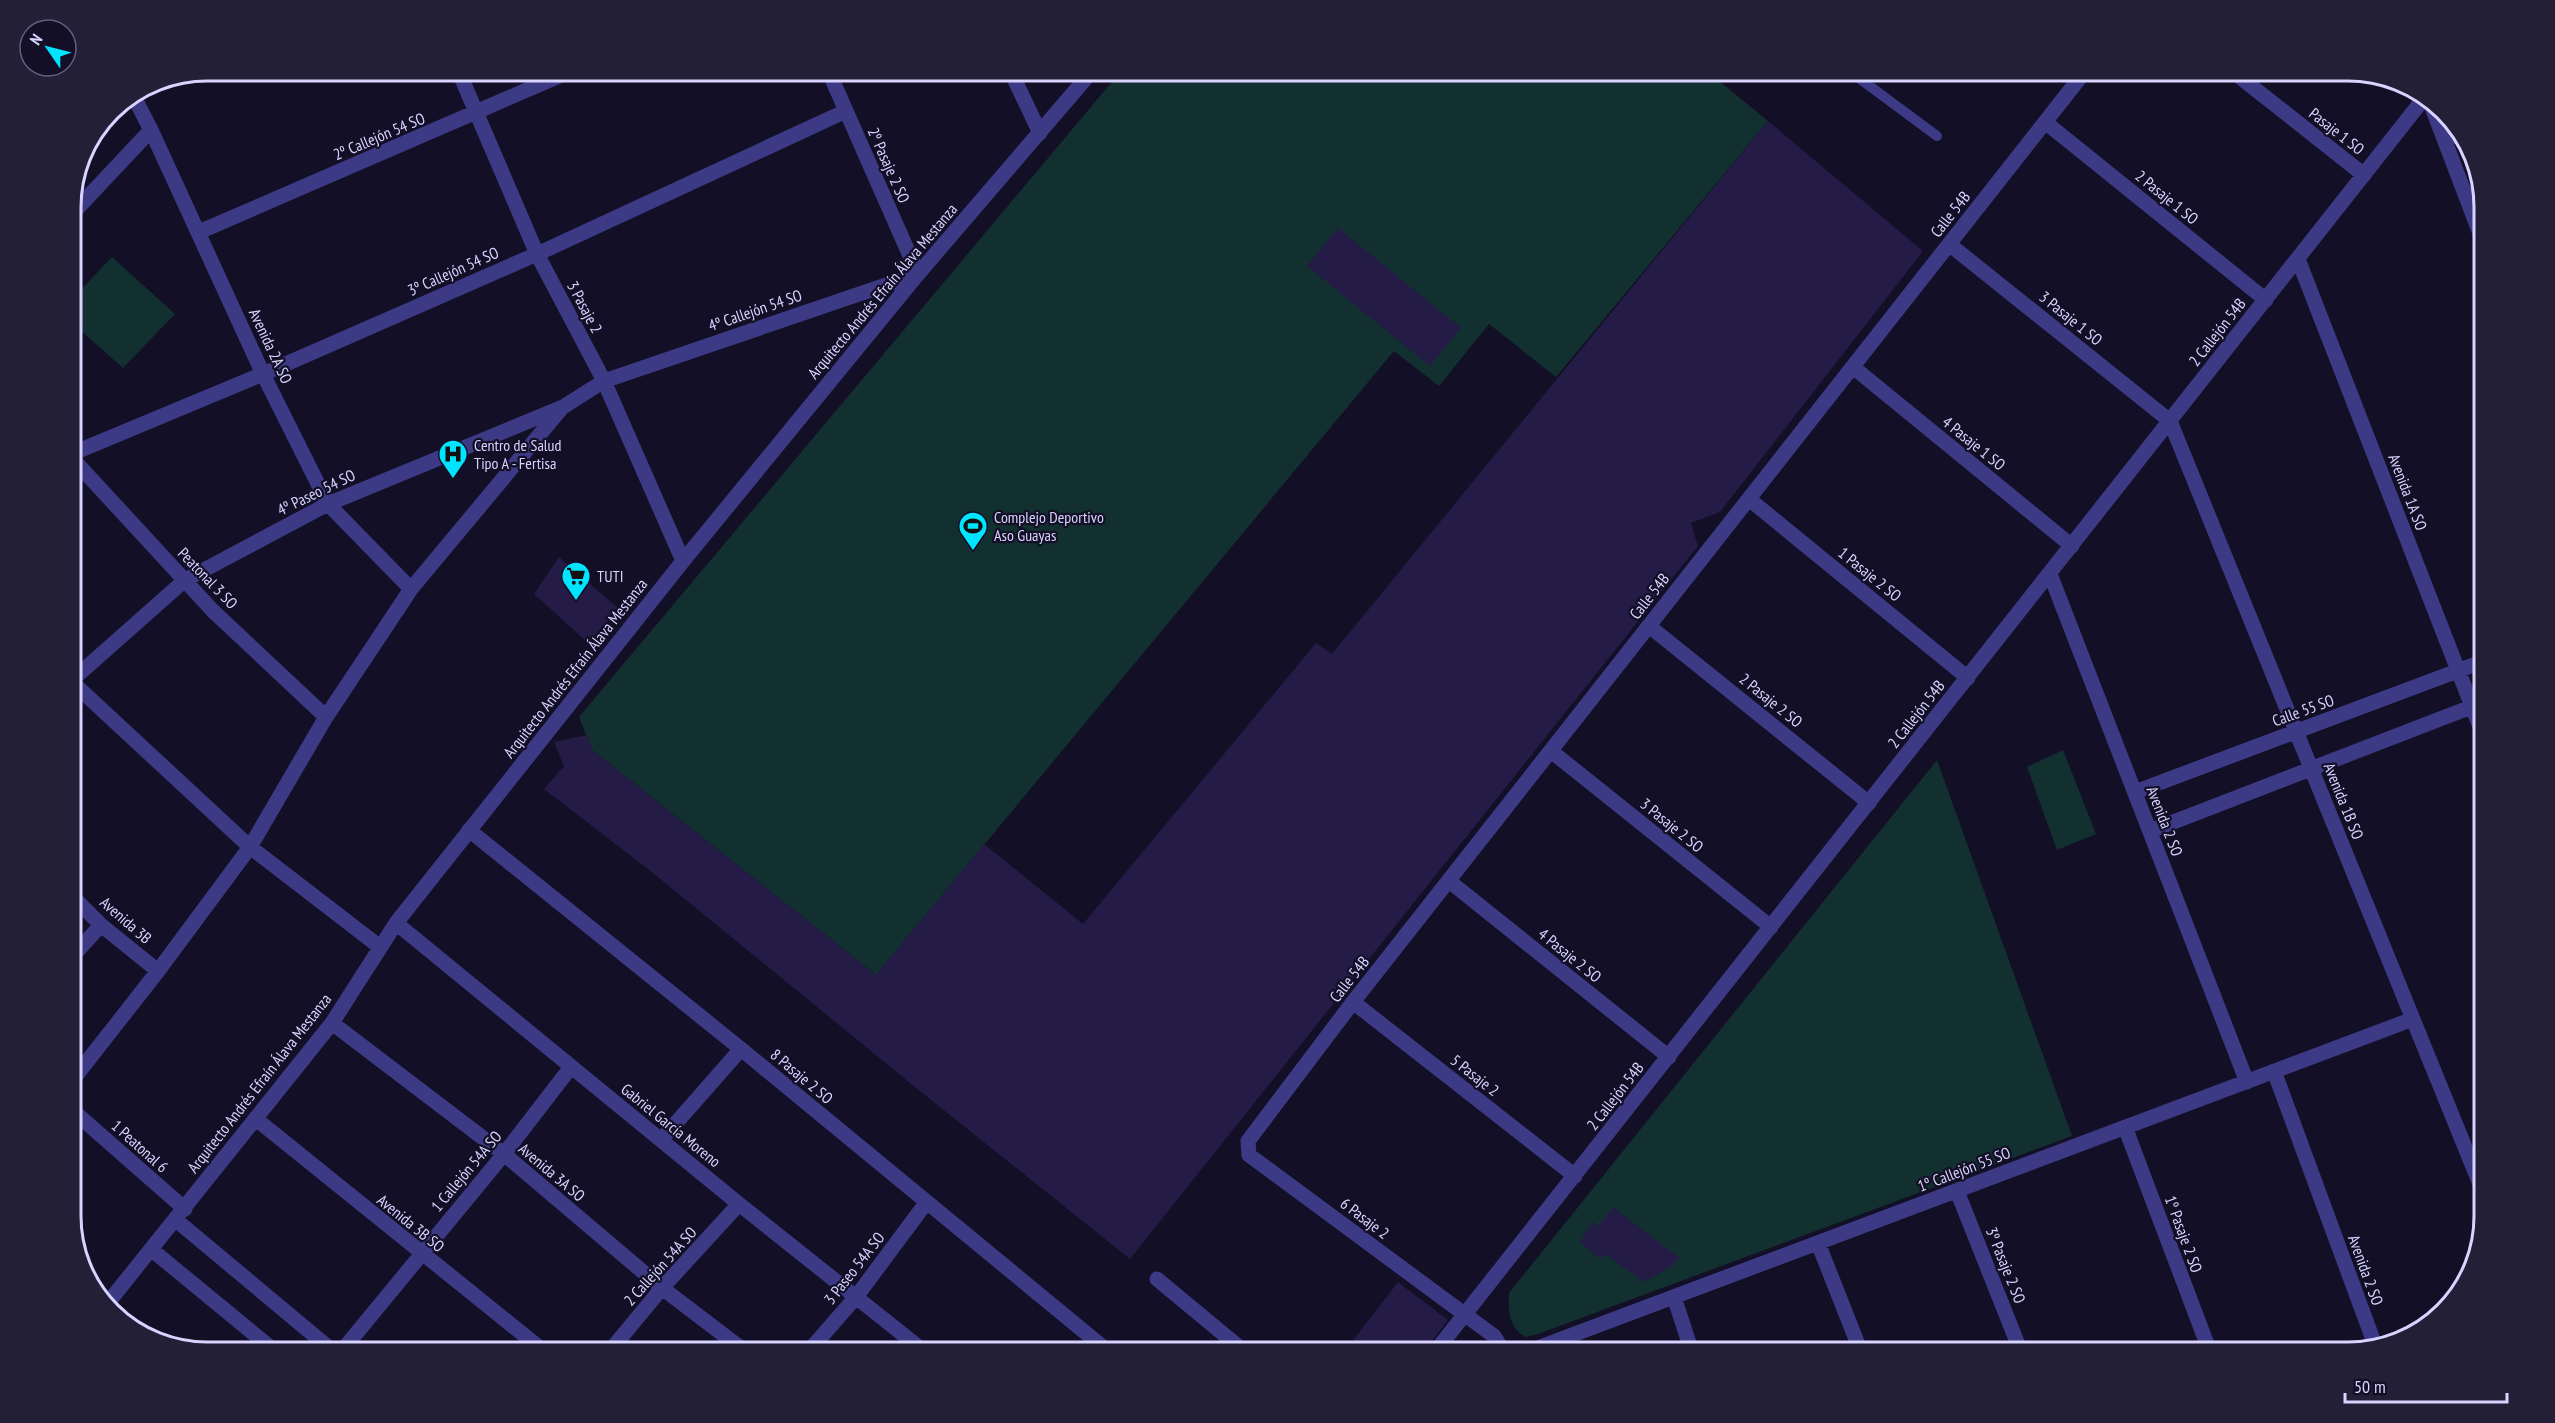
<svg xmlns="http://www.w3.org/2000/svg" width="2555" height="1423" font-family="'PT Sans Narrow',sans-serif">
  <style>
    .green { fill: #12302f }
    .building { fill: #241b47 }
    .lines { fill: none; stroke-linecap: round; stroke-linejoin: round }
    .service { stroke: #3d3a85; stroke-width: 10 }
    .pedestrian { stroke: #3d3a85; stroke-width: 15 }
    .minor { stroke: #3d3a85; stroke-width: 15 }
    .labels { text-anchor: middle; stroke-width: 4.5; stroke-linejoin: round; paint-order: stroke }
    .street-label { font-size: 16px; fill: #d9d4ff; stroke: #130f26 }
    .poi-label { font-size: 16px; fill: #d9d4ff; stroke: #130f26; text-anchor: start }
    .rim { fill: none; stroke: #d9d4ff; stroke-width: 3 }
  </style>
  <rect width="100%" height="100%" fill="#130f26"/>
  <path class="green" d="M1121,71H1707L1768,121L1556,377L1489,324L1439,386L1394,351L876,975L592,750L579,717Z
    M112,257L175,314L123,368L71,322V300Z
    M2063,750L2096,834L2057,850L2027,767Z
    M1937,760L2072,1136L1538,1334L1525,1337C1509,1327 1508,1311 1509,1293Z"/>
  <path class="building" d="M1768,121L1923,251L1720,512L1691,523L1698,546L1130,1259L915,1087L653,873L544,789L564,766L554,742L587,735L592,750L876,975L984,844L1083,924L1316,643L1332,654Z
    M1338,228L1461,328L1430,366L1307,266Z
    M559,557L619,609L588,643L534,594Z
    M1613,1207L1679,1258L1671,1267L1644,1282L1605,1254L1600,1259L1580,1242L1593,1221L1598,1227Z
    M1398,1282L1448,1320L1425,1350L1424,1352H1344Z"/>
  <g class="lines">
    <path class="service" d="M1848,70L1937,136"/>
    <path class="pedestrian" d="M1649,626L1869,803
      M1449,881L1669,1057"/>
    <path class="minor" d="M458,70L537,254L604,381L683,561
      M1010,70L1040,133
      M2231,70L2364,175
      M140,91L167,78
      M133,95L151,130L263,374L328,504L411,589
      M2430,102L2484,244
      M2045,122L2266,300
      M2445,140L2462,133
      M71,215L151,130
      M199,232L573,70
      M1949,244L2170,421L2484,1194
      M2298,259L2484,737
      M1853,367L2072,546
      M71,454L263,374L537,254L846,111
      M71,457L213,611L326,717
      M1749,499L1968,678
      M2050,574L2247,1082
      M1551,751L1771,927
      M2135,792L2484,661
      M469,830L741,1049L1109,1352
      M2150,831L2484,702
      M71,895L101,925L158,971
      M396,923L739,1204L925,1352
      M380,947L250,847L71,681L185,580L328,504L563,407L604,381L918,274L828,70
      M71,958L101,925
      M1353,1002L1575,1176
      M332,1023L504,1154L662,1288L746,1352
      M2274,1071L2375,1345
      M71,1082L158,971L250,847L326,717L411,589L561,409
      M71,1109L185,1209
      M256,1119L545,1352
      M2125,1127L2210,1352
      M661,1140L741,1049
      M1957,1191L2021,1352
      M176,1220L334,1352
      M1818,1243L1861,1352
      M152,1250L276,1352
      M1157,1279L1245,1352
      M1674,1297L1692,1352
      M107,1304L332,1023L396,923L683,561L918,274L1093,70
      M341,1352L504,1154L571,1067
      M609,1352L662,1288L739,1204
      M808,1352L856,1297L926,1203
      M1435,1352L2425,97
      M1504,1352L1494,1336L1249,1155L1248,1141L1353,1002L2086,70
      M1527,1352L2413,1019"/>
  </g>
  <defs>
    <g id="hospital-pin" transform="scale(1.5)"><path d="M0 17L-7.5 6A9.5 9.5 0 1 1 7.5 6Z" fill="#00e5ff" stroke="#130f26"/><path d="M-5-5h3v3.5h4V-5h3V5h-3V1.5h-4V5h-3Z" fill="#111"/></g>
    <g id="stadium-pin" transform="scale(1.5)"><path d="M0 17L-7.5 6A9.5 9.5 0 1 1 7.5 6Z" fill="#00e5ff" stroke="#130f26"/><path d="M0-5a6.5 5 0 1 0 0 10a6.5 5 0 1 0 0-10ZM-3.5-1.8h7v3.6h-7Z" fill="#111"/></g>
    <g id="supermarket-pin" transform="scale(1.5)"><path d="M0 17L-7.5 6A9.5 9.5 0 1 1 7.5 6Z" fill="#00e5ff" stroke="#130f26"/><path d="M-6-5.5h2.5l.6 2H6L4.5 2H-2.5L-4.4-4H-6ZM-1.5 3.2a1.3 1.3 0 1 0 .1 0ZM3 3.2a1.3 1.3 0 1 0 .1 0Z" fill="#111"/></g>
  </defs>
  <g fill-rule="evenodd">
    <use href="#hospital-pin" x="453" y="454"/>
    <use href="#stadium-pin" x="973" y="526"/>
    <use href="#supermarket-pin" x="576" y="576"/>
  </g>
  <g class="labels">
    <g class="street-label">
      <text transform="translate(2337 131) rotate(38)" y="6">Pasaje 1 SO</text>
      <text transform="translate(379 136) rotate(-23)" y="6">2º Callejón 54 SO</text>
      <text transform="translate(889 165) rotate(66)" y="6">2º Pasaje 2 SO</text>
      <text transform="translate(2167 197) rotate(39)" y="6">2 Pasaje 1 SO</text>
      <text transform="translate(1950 214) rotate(-52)" y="6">Calle 54B</text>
      <text transform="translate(453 271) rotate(-24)" y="6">3º Callejón 54 SO</text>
      <text transform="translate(882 291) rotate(-50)" y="6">Arquitecto Andrés Efraín Álava Mestanza</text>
      <text transform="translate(585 307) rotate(62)" y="6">3 Pasaje 2</text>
      <text transform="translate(755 310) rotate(-19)" y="6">4º Callejón 54 SO</text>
      <text transform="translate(2071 318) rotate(39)" y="6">3 Pasaje 1 SO</text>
      <text transform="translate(2217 332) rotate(-52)" y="6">2 Callejón 54B</text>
      <text transform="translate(271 346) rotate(65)" y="6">Avenida 2A SO</text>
      <text transform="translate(1974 443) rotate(39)" y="6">4 Pasaje 1 SO</text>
      <text transform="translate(316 492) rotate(-26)" y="6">4º Paseo 54 SO</text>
      <text transform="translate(2408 492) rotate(69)" y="6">Avenida 1A SO</text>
      <text transform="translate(1870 574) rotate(39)" y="6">1 Pasaje 2 SO</text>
      <text transform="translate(208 578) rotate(46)" y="6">Peatonal 3 SO</text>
      <text transform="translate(1649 596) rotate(-52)" y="6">Calle 54B</text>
      <text transform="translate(575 668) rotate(-52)" y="6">Arquitecto Andrés Efraín Álava Mestanza</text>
      <text transform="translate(1771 700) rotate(39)" y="6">2 Pasaje 2 SO</text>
      <text transform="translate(2303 710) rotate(-20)" y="6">Calle 55 SO</text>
      <text transform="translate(1916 714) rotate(-52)" y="6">2 Callejón 54B</text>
      <text transform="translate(2344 801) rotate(68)" y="6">Avenida 1B SO</text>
      <text transform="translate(2165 821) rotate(69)" y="6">Avenida 2 SO</text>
      <text transform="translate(1672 825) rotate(39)" y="6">3 Pasaje 2 SO</text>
      <text transform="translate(126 920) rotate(41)" y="6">Avenida 3B</text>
      <text transform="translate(1570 955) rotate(39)" y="6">4 Pasaje 2 SO</text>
      <text transform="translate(1349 979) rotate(-52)" y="6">Calle 54B</text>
      <text transform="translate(1475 1075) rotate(38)" y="6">5 Pasaje 2</text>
      <text transform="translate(802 1076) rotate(40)" y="6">8 Pasaje 2 SO</text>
      <text transform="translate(259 1083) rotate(-52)" y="6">Arquitecto Andrés Efraín Álava Mestanza</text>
      <text transform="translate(1615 1096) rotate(-52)" y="6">2 Callejón 54B</text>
      <text transform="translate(671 1125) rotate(39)" y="6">Gabriel García Moreno</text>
      <text transform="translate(140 1146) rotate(42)" y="6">1 Peatonal 6</text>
      <text transform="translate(1964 1169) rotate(-21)" y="6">1º Callejón 55 SO</text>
      <text transform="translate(466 1171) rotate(-50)" y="6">1 Callejón 54A SO</text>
      <text transform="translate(552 1172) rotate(40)" y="6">Avenida 3A SO</text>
      <text transform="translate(1365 1218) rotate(37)" y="6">6 Pasaje 2</text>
      <text transform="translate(411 1223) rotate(39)" y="6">Avenida 3B SO</text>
      <text transform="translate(2184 1234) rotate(70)" y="6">1º Pasaje 2 SO</text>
      <text transform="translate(2006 1265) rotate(68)" y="6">3º Pasaje 2 SO</text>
      <text transform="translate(660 1266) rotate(-48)" y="6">2 Callejón 54A SO</text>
      <text transform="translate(854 1268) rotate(-52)" y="6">3 Paseo 54A SO</text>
      <text transform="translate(2366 1270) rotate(70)" y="6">Avenida 2 SO</text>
    </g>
    <g class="poi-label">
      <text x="474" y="451">Centro de Salud<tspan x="474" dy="18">Tipo A - Fertisa</tspan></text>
      <text x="994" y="523">Complejo Deportivo<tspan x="994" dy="18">Aso Guayas</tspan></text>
      <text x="597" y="582">TUTI</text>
    </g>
  </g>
  <path d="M0 0H2555V1423H0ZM207 81H2348A126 126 0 0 1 2474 207V1216A126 126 0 0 1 2348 1342H207A126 126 0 0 1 81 1216V207A126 126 0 0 1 207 81Z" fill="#231f37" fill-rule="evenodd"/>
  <path class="rim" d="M207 81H2348A126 126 0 0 1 2474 207V1216A126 126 0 0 1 2348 1342H207A126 126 0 0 1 81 1216V207A126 126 0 0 1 207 81Z"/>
  <g transform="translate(48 48) rotate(305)"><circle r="28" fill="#130f26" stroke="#625e7d" stroke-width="1.5"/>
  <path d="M0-4.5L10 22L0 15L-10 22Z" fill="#00e5ff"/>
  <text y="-9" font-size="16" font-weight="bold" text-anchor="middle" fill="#d9d4ff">N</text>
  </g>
  <path d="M2345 1393v9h162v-9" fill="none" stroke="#d9d4ff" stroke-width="3"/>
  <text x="2354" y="1393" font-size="18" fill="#d9d4ff" stroke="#130f26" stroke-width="4.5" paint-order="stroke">50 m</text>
</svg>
